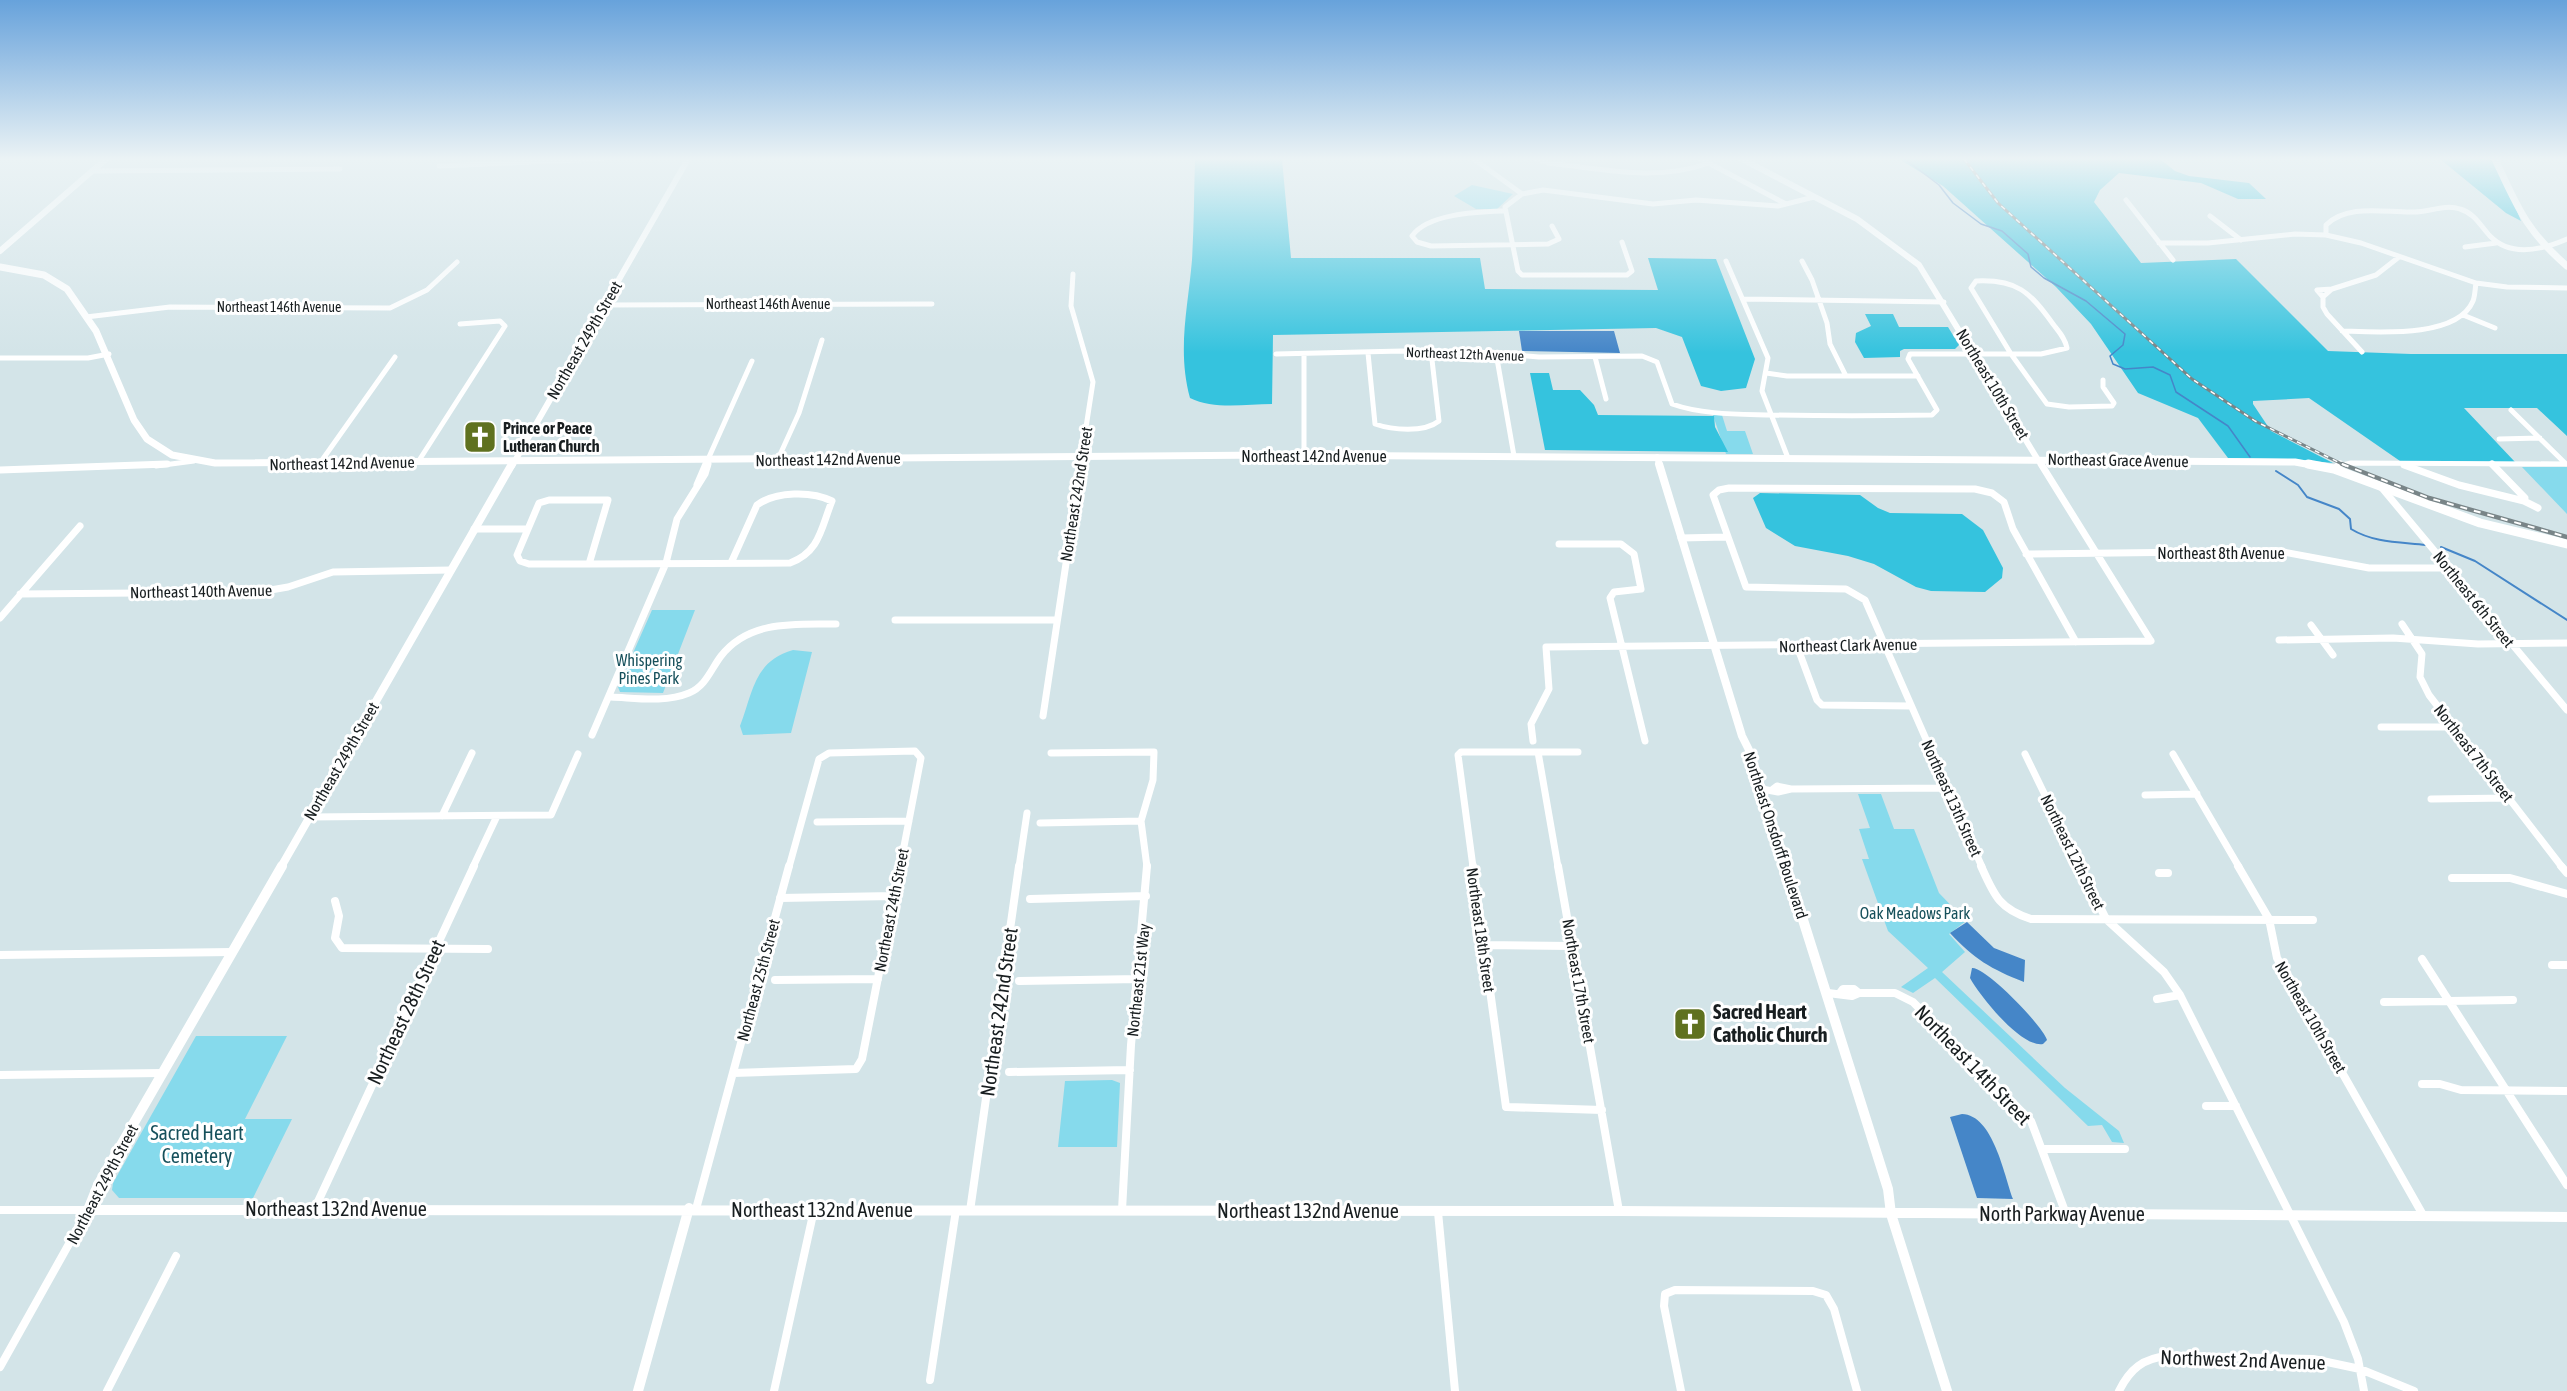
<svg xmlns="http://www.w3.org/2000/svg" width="2567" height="1391" font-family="'Asap Condensed',sans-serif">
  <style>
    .green { fill: #86daec }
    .forest { fill: #35c3de }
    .water { fill: #4586c8 }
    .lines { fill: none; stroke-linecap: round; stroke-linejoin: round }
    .stream-far1 { stroke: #4586c8; stroke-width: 1.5 }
    .stream { stroke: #4586c8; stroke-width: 2 }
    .minor-far2 { stroke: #fff; stroke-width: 5 }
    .minor-far1 { stroke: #fff; stroke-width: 7 }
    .minor { stroke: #fff; stroke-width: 8 }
    .tertiary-far2 { stroke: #fff; stroke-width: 6 }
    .tertiary-far1 { stroke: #fff; stroke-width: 8 }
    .tertiary { stroke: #fff; stroke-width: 10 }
    .secondary-far1 { stroke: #fff; stroke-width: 7 }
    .secondary { stroke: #fff; stroke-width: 9 }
    .rail-far1-casing { stroke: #798588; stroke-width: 3 }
    .rail-casing { stroke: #798588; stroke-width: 4.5 }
    .rail-far1 { stroke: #fff; stroke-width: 1.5; stroke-dasharray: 5; stroke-linecap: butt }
    .rail { stroke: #fff; stroke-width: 2; stroke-dasharray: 7; stroke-linecap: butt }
    .labels { text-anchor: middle; stroke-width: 6; stroke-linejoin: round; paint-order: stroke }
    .far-street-label { font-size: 14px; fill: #181e20; stroke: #fff }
    .street-label { font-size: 16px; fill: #181e20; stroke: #fff }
    .poi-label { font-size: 16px; font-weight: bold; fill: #181e20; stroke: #fff; text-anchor: start }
    .park-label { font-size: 16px; fill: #16505b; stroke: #fff }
    .near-street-label { font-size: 20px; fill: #181e20; stroke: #fff }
    .near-poi-label { font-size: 20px; font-weight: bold; fill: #181e20; stroke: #fff; text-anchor: start }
    .near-park-label { font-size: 20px; fill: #16505b; stroke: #fff }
  </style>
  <rect width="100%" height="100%" fill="#d3e4e8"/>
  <path class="green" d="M1472,185L1513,194L1497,209H1476L1454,196Z
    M1713,415H1722L1727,431H1745L1753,454H1726Z
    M2522,467H2567V514Z
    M652,610H695L663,693L620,692L618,687Z
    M793,650L812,652L791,733L743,735L740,726C753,692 754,661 793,650Z
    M1858,794H1881L1894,829H1914L1939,893L1966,921L1949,934L1965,952L1942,972L2065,1088L2119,1131L2124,1143L2112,1142L2102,1125L2088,1126L1935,978L1913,993L1901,987L1928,968L1888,931L1862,859H1869L1859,829L1870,828Z
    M196,1036H287L245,1119H292L253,1198H119L112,1190L113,1183Z
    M1112,1080L1120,1083L1117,1147H1058L1065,1081Z"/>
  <path class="forest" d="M1195,159H1282L1291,258H1480L1485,289L1658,290L1648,258L1716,259L1755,359L1746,388L1721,391L1701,386L1682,337L1656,328L1273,335L1272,404C1246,404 1214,410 1190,398C1177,350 1188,308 1192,260C1194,227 1194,192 1195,159Z
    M1899,159H2160L2175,171L2189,176L2249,183L2266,199H2238L2201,183L2119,173L2100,190L2094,202L2141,263L2236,259L2328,351L2411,354H2567V436L2537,408H2464L2515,462L2400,461L2309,398L2253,401V404L2271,431L2333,463L2291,459L2228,458L2198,418L2138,393L2091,324L2056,287L1943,186Z
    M2440,159H2493L2503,176L2521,221L2506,213Z
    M1865,314H1893L1899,327H1948L1959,345L1955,349H1904L1900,351V357L1864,358L1855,342L1856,333L1871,326Z
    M1530,373H1549L1553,390H1580L1594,405L1598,415L1714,416L1715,427L1728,452L1545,450Z
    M1760,493L1860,495L1878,508L1890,513L1962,514L1983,530L2003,568L2002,578L1985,592L1931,591L1916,587L1874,564L1848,556L1795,546L1766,528L1753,498Z"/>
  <path class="water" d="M1519,331H1614L1620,353L1522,351Z
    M1967,922L1994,948L2025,960L2024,982C1991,969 1974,959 1950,933Z
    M1972,968C1986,967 2043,1026 2047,1040L2043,1044C2021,1048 1980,996 1970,978Z
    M1962,1114C1993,1115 2004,1174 2013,1199L1977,1198L1950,1117Z"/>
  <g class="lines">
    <path class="stream-far1" d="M1905,159L1939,185L1953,203L1981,224L2002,231L2028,254L2031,267L2044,278L2086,301L2125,334L2123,345L2110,356L2113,364L2125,369L2153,367L2170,375L2176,392L2228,426L2250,457"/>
    <path class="stream" d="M2276,471L2298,485L2307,497L2339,509L2350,519L2351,529C2374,543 2400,542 2426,545
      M2441,547L2475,561L2567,620"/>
    <path class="minor-far2" d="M1474,159L1522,194
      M1537,159L1548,163C1603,169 1656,182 1709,163
      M1701,159L1786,204
      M439,166L602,159
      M92,171L340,169
      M2126,200L2173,260
      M1505,211C1479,212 1428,213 1412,236L1417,242L1431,246L1548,244L1559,239L1552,226
      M2210,216L2241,240
      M2326,235V225C2348,203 2386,213 2414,212C2429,212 2445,204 2460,209C2474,213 2480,225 2490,236C2511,258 2544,249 2567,239
      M1622,242L1632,271L1627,275H1522L1518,271L1505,207L1522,194L1543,190L1653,204L1696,200L1778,206L1814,197
      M2159,243H2208L2295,234L2326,235L2361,243L2476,283L2507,287L2567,288
      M2465,247L2496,243
      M1726,261L1768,358L1762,391L1788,458
      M1802,261L1812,280L1827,323L1830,344L1846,376
      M1073,274L1071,306L1093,382L1080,466
      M1976,281C2017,279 2030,292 2053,324C2059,332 2065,338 2067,348L2041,354H2011L1971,288Z
      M2323,297L2332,289L2376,275L2399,257
      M2323,297V307L2327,314L2362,352
      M2323,297L2317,290L2332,289
      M1743,299L1944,302
      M604,305L932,304
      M2463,315L2495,328
      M86,317L170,307L390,308L427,290L457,262
      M2342,331C2375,332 2457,339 2473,301C2475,296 2475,289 2476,283
      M1368,353L1375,424C1392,430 1424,433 1439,421L1431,351
      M1496,353L1514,456
      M1276,354L1402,351L1478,352L1539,357L1642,356L1657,362L1672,404C1703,415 1739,414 1772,415C1825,416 1879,416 1932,415L1937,410L1908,359L1910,354H2011
      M2011,354L2047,404L2069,407L2112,406L2114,403L2103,387V380
      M1304,355V455
      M1595,357L1606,399
      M0,358H88L109,354
      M1766,373L1787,376H1918
      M2511,410L2566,464
      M2499,439L2540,438
      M778,459L799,413L822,340
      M2038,460L2042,466
      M418,462L505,326L500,321L460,324
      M320,463L395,357
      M2492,464L2494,466
      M2404,465L2407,466
      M156,466L194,461
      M705,466L752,361
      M708,466V460
      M2338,466L2351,463L2567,464"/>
    <path class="minor-far1" d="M2041,464L2151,641
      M2404,465L2459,485L2524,501L2525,498L2492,464
      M2334,469L2340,464
      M0,470L167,464
      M697,485L706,464
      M2382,488L2567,710
      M549,500H608L589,564H529L520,561L517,555L539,503Z
      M2524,501L2538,508
      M474,529H527
      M1681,538L1726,537
      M1559,544H1621L1634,554L1641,589L1614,592L1610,598L1645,741
      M2026,554L2278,551L2369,568H2449
      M589,564L790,563C820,552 821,528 832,501C812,491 776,491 757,505L731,563
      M20,594L259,592L288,587L333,572L451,570
      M0,618L80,526
      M895,620H1056
      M2402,624L2422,654L2420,677L2429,695L2562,867
      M2311,625L2333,655
      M2279,640L2393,638L2478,644L2567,643
      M1797,646L1817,700L1822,705L1911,706
      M611,697C636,698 665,703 689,693C706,686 711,669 721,656C749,620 795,624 836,624
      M1043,716L1081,464
      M2381,727H2455
      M592,735L666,563L677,519L705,474L708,464
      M1533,741L1531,724L1549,689L1546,647L2151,641
      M1538,752L1558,867
      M1051,753L1154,752L1153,780L1141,821L1147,867
      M2025,754L2080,867
      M2173,754L2239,867
      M1762,789L1778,792L1791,789L1948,788
      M1773,789L1777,786L1791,789
      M2145,795L2197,794
      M2431,799L2510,798
      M442,816L472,753
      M309,817L551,815L578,754
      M817,822L909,821
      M1040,823L1141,821
      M473,867L497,816
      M789,867L819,759L829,753L915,751L921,758L900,867
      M1019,867L1027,813
      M1473,867L1458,755L1461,752H1578
      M1982,867L1865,600L1846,589L1746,587L1713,495L1719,490L1729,488L1975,489L1992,493L2004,502L2013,529L2076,642"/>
    <path class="minor" d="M1473,866L1506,1107L1602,1110
      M1558,866L1619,1211
      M1981,866C1994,895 1999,909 2031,919L2313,920
      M2080,866L2106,919L2164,972L2180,995L2344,1322L2358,1359L2364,1391
      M2238,866L2269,919L2277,958L2423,1215
      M2561,866L2567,873
      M2159,873H2168
      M2452,878H2510L2567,894
      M780,898L894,896
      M1030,899L1146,896
      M335,901L339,916L335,938L342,948L488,949
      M1483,945L1572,946
      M0,955L232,952
      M2422,959L2567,1185
      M2552,965H2567
      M775,980L878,979
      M1019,981L1139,979
      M1828,993L1852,996L1859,993
      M1840,993L1843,989H1854L1859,993H1895L1913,1002L2031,1121L2066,1214
      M2157,999L2180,995
      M2384,1002L2513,1000
      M1009,1072L1130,1070
      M733,1073L856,1069L862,1059L900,866
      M0,1075L162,1073
      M2422,1084H2440L2461,1090L2567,1091
      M2206,1106H2236
      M2042,1149H2125
      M315,1208L474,866
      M696,1209L789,866
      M0,1210H88L0,1367
      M1122,1210L1131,1045L1147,866
      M970,1211L1019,866
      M1438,1212L1455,1391
      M930,1380L956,1210
      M107,1391L176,1256
      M774,1391L814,1210
      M1681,1391L1664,1306L1665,1294L1675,1290L1813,1291L1826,1295L1834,1309L1857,1391
      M2119,1391C2130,1369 2143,1358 2168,1356L2313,1359L2360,1369L2414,1391"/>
    <path class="tertiary-far2" d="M1742,159L1857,219L1919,265L2038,460
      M0,251L106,159
      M1657,457L1660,466
      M512,466L688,159"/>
    <path class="tertiary-far1" d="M1659,464L1742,736L1750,752L1786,867
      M281,867L512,464"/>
    <path class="tertiary" d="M282,866L98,1185L88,1210L1619,1211L2567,1217
      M1786,866L1888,1189L1891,1214L1947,1391
      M638,1391L689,1208"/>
    <path class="secondary-far1" d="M2495,159C2517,206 2526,231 2567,266
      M0,267L44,275L67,289L96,331L134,420L147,439L172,455L215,463L1278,455L2295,462L2317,466"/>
    <path class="secondary" d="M2308,464L2334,469L2480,523L2567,544"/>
    <g class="rail-far1-casing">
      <path id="rail-far1" d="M1964,159L1998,203L2192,379L2255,421L2346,466"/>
    </g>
    <g class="rail-casing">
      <path id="rail" d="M2342,464L2429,498L2567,537"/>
    </g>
    <use href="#rail-far1" class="rail-far1"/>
    <use href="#rail" class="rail"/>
  </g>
  <linearGradient id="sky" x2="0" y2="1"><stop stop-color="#67a2db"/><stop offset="0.45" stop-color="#ebf3f5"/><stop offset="1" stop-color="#ebf3f5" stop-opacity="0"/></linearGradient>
  <rect width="2567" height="353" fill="url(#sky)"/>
  <defs>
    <g id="church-square" transform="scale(1.725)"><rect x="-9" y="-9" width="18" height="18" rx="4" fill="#5f711f" stroke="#fff"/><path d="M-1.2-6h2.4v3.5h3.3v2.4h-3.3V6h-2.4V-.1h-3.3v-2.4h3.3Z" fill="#fff"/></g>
  </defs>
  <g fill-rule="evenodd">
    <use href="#church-square" x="480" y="437"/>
    <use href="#church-square" x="1690" y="1024"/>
  </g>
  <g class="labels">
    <g class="far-street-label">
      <text x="768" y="309">Northeast 146th Avenue</text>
      <text x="279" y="312">Northeast 146th Avenue</text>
      <text transform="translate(1465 354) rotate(2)" y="5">Northeast 12th Avenue</text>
    </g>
    <g class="street-label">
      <text transform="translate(584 340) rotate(-60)" y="6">Northeast 249th Street</text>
      <text transform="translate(1993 384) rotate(59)" y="6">Northeast 10th Street</text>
      <text x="1314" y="462">Northeast 142nd Avenue</text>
      <text transform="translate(828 459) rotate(-1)" y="6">Northeast 142nd Avenue</text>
      <text transform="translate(2118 460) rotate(1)" y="6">Northeast Grace Avenue</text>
      <text transform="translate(342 463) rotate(-1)" y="6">Northeast 142nd Avenue</text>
      <text transform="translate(1076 494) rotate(-81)" y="6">Northeast 242nd Street</text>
      <text x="2221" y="559">Northeast 8th Avenue</text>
      <text transform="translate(201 591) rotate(-1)" y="6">Northeast 140th Avenue</text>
      <text transform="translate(2474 599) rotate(51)" y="6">Northeast 6th Street</text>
      <text transform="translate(1848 645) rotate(-1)" y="6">Northeast Clark Avenue</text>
      <text transform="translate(2474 753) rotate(52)" y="6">Northeast 7th Street</text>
      <text transform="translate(341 761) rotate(-60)" y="6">Northeast 249th Street</text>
      <text transform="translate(1952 798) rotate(66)" y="6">Northeast 13th Street</text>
      <text transform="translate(1776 835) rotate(72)" y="6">Northeast Onsdorff Boulevard</text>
      <text transform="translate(2073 852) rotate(64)" y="6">Northeast 12th Street</text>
      <text transform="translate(891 910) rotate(-79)" y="6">Northeast 24th Street</text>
      <text transform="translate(1481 930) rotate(82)" y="6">Northeast 18th Street</text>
      <text transform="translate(758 980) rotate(-75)" y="6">Northeast 25th Street</text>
      <text transform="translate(1138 980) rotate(-84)" y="6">Northeast 21st Way</text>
      <text transform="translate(1579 981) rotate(80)" y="6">Northeast 17th Street</text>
      <text transform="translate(2311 1017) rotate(60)" y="6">Northeast 10th Street</text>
      <text transform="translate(102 1184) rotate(-62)" y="6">Northeast 249th Street</text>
    </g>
    <g class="poi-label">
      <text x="503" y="434">Prince or Peace<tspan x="503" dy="18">Lutheran Church</tspan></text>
    </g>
    <g class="park-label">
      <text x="649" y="666">Whispering<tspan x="649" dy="18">Pines Park</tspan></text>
      <text x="1915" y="919">Oak Meadows Park</text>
    </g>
    <g class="near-street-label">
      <text transform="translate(406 1012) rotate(-65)" y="7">Northeast 28th Street</text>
      <text transform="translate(999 1012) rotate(-82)" y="7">Northeast 242nd Street</text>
      <text transform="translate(1973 1065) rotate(46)" y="7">Northeast 14th Street</text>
      <text x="336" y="1216">Northeast 132nd Avenue</text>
      <text x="822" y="1217">Northeast 132nd Avenue</text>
      <text x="1308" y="1218">Northeast 132nd Avenue</text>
      <text x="2062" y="1221">North Parkway Avenue</text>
      <text transform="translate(2243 1360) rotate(2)" y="7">Northwest 2nd Avenue</text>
    </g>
    <g class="near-poi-label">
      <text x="1713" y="1019">Sacred Heart<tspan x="1713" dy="23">Catholic Church</tspan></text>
    </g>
    <g class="near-park-label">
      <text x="197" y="1140">Sacred Heart<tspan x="197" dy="23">Cemetery</tspan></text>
    </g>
  </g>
</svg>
